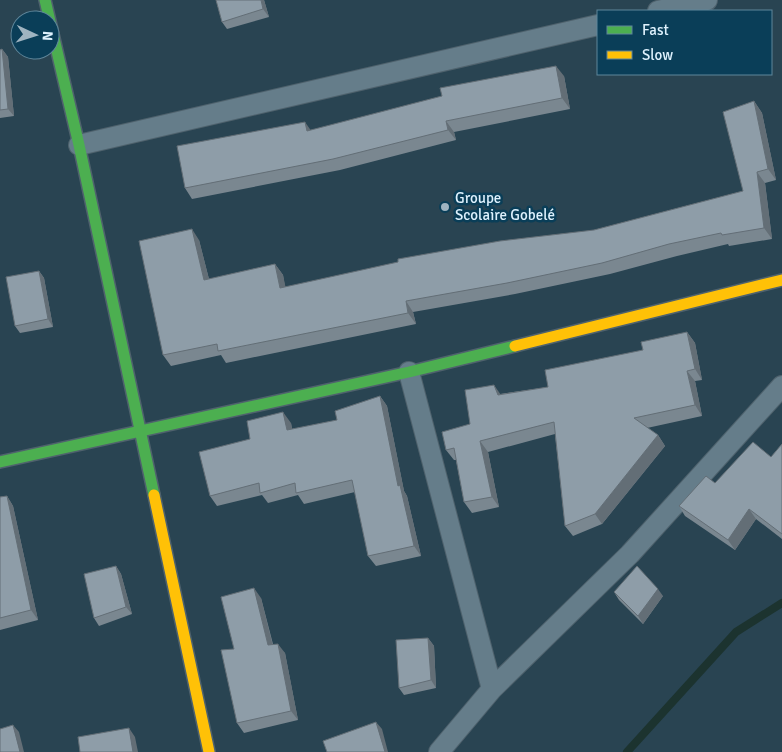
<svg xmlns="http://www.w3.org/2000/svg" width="782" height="752" font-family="Signika,sans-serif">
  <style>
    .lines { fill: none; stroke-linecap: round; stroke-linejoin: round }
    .stream { stroke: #1c332f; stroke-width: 8 }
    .street-casing { stroke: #4f626d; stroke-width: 22 }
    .fast-casing { stroke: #4f626d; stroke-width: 14 }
    .slow-casing { stroke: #4f626d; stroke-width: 14 }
    .street { stroke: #657d8a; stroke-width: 20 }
    .fast { stroke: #4caf50; stroke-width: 11 }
    .slow { stroke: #ffc107; stroke-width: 11 }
    .wall { fill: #7a8790 }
    .shaded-wall { fill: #636e76 }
    .building { fill: #8e9da8; stroke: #636e76 }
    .poi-dot { fill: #9fb4c1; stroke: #0a3e58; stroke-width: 2 }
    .labels { text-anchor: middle; stroke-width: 5; stroke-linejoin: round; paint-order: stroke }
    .poi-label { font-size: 15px; fill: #def1fd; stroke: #0a3e58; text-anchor: start }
  </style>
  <rect width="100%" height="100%" fill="#294452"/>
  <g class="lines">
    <path class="stream" d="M627,752L736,632L782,603"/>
    <g class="street-casing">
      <path id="street" d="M658,11L707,0
        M79,145L598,25
        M409,372L492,689
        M439,752L492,689L630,554L782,386"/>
    </g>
    <g class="fast-casing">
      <path id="fast" d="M45,0L79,145L154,495
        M0,462L409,372L515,346"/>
    </g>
    <g class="slow-casing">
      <path id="slow" d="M515,346L782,280
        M154,495L209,752"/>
    </g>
    <use href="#street" class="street"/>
    <use href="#fast" class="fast"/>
    <use href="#slow" class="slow"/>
  </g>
  <path class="wall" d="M216,0H264L269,17L227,29L222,22Z
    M2,49L8,57L14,116L0,118V50Z
    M564,76L570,109L454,132L456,140L340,170L192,199L185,188L311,130Z
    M754,101L762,113L776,180L765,183L772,239L729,246L728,244L677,256L610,274L515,294L413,312L416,324L226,363L221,355L171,366L163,355L199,240L209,279L275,264L283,275L285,287L594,230L743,191Z
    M39,271L44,278L53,327L20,333L15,326Z
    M687,332L695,343L702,380L695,381L702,416L647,428L658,435L665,446L602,524L573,536L565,526L555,434L488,452L499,507L472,513L464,502L456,460H454L446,450L500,394L548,387Z
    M380,396L387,406L404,491L407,496L421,556L376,566L368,556L355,492L304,504L298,495L268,503L262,495L217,506L210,496L250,439L291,423L292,429L337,420Z
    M782,444V539L756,519L735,550L685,516L679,506L715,483L771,457Z
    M7,496L13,506L38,620L0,630V497Z
    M116,566L121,574L132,614L99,626L94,618Z
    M614,592L663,596L643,624L619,600Z
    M261,598L273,644L285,653L298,720L244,733L237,723L234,649Z
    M428,638L434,646L436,688L404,695L399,688Z"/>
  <path class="shaded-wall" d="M261,0H264L269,17L263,9Z
    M2,49L8,57L14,116L8,109Z
    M556,66L564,76L570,109L562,98Z
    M754,101L762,113L776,180L768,169Z
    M446,121L454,132L456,140L448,130Z
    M305,122L312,132L307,131Z
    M757,172L765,183L772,239L764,228Z
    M192,229L199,240L212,291L204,280Z
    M275,264L283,275L288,299L280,288Z
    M39,271L44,278L53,327L48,319Z
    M406,301L413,312L416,324L408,313Z
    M687,332L695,343L702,380L695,369Z
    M687,371L695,381L702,416L695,405Z
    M494,385L501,395H498Z
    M380,396L387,406L404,491L407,496L421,556L414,546L398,486Z
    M283,412L291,423L294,441L287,430Z
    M658,435L665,446L602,524L595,514Z
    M480,441L488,452L499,507L492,497Z
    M7,496L13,506L38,620L31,610Z
    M749,509L756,519L735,550L728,540Z
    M116,566L121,574L132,614L126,607Z
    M254,588L261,598L275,654L268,645Z
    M658,589L663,596L643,624L638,616Z
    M428,638L434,646L436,688L431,680Z
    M278,644L285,653L298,720L291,711Z
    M376,722L382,729L388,752H385Z
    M13,725L19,732L24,752H20Z
    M129,728L135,737L138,752H133Z"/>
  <path class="building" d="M216,0H261L263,9L222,22Z
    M2,49L8,109L0,110V50Z
    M556,66L562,98L446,121L448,130L333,159L185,188L177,146L305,122L307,131L442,96L440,88Z
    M754,101L768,169L757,172L764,228L722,235L721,233L669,244L602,263L507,283L406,301L408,313L218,351L217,344L163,355L139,241L192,229L204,280L275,264L280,288L398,262V259L500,241L594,230L743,191L723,112Z
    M39,271L48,319L15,326L6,277Z
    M687,332L695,369L687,371L695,405L634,418L658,435L595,514L565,526L554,422L480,441L492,497L464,502L454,448L446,450L442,432L470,424L465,390L494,385L498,395L548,387L545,370L643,350L641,342Z
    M380,396L398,486L400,485L414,546L368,556L352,480L296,493L295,483L260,493L259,483L210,496L199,452L250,439L247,421L283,412L287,430L337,420L335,411Z
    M753,442L771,457L782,444V534L749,509L728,540L679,506L706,476L715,483Z
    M7,496L31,610L0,618V497Z
    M116,566L126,607L94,618L84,574Z
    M637,566L658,589L638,616L614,592Z
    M254,588L268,645L278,644L291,711L237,723L221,650L234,649L221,597Z
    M428,638L431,680L399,688L396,640Z
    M376,722L385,752H327L323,741Z
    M13,725L20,752H0V729Z
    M129,728L133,752H80L78,737Z"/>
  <circle class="poi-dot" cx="445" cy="207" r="5"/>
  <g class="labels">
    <g class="poi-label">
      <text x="455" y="203">Groupe<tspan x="455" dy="17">Scolaire Gobelé</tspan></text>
    </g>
  </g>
  <rect x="597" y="10" width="175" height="65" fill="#0a3e58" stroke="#5f869a"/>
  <rect x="607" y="26" width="25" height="8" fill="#4caf50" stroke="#5f869a"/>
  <text x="642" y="35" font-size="15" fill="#def1fd">Fast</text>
  <rect x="607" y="51" width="25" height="8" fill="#ffc107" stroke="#5f869a"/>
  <text x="642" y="60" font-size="15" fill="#def1fd">Slow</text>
  <g transform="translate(35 35) rotate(94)"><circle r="24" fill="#0a3e58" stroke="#5f869a"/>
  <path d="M0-4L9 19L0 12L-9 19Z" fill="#9fb4c1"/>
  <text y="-8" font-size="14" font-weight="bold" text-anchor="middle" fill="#def1fd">N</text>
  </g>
</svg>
